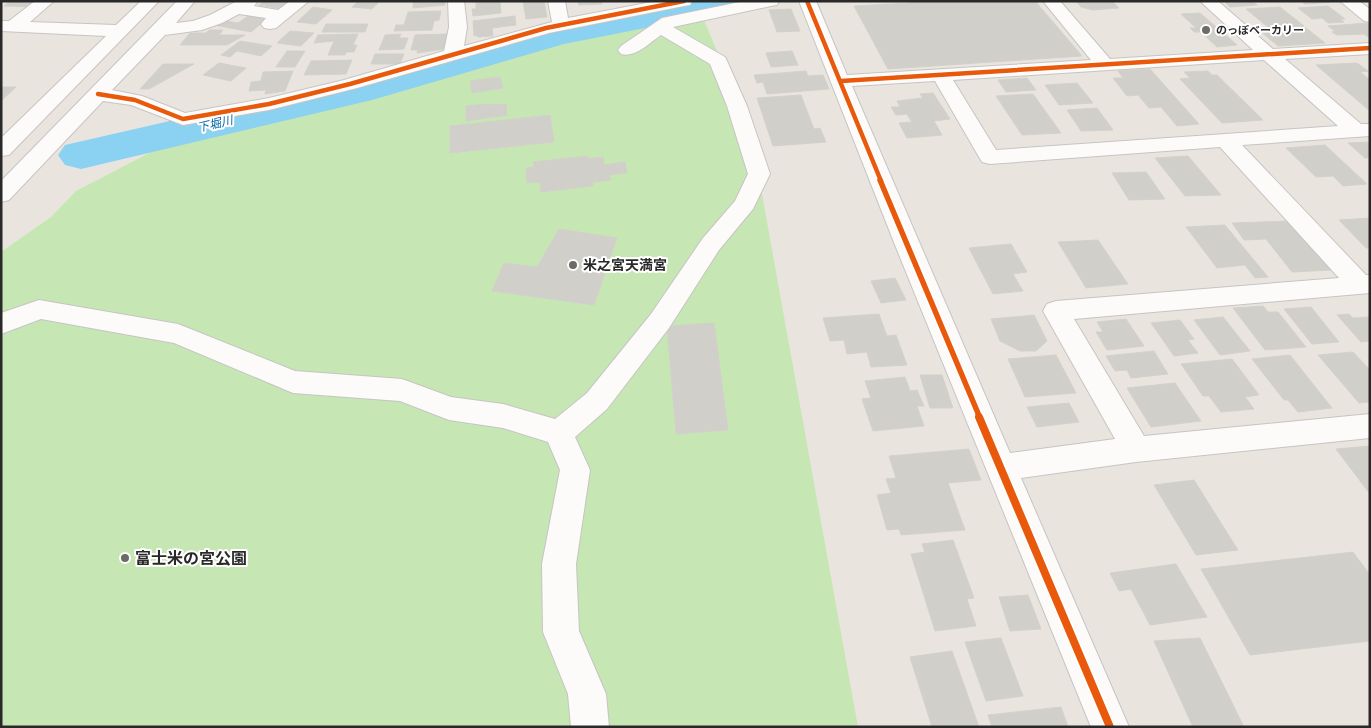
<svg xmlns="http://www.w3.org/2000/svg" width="1371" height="728" font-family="'Nunito Sans','Noto Sans JP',sans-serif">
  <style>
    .green { fill: #c6e7b4 }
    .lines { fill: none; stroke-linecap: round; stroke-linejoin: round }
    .river { fill: #8bd1f1; fill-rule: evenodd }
    .building { fill: #d1cfca; stroke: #d4d0cb }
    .minor-casing { stroke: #c6c4c4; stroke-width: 2 }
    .minor { fill: #fcfbfa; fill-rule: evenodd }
    .cycleway-far2-casing { stroke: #fff; stroke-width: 7 }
    .cycleway-far1-casing { stroke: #fff; stroke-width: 9 }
    .cycleway-casing { stroke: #fff; stroke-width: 11 }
    .cycleway-far2 { stroke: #e8590c; stroke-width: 4.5 }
    .cycleway-far1 { stroke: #e8590c; stroke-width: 5.5 }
    .cycleway { stroke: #e8590c; stroke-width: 8 }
    .poi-dot { fill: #6c6b68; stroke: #fff; stroke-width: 2 }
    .labels { text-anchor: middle; stroke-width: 4; stroke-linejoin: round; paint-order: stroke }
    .far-poi-label { font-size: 11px; font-weight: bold; fill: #292929; stroke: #fff; text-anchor: start }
    .far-water-label { font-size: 12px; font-style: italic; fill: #0264a5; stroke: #fff }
    .poi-label { font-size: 14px; font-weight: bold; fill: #292929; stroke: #fff; text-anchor: start }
    .near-poi-label { font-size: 16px; font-weight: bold; fill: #292929; stroke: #fff; text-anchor: start }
  </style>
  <rect width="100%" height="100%" fill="#e9e5de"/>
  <path class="green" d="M704,20L751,133L858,727H1V252L51,217L76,191L182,136L592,31Z"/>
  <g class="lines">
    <path class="river" d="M664,1H747L742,9L564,44L372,100L81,169L65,165L58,155L65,145L348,80L556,23Z"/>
  </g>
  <path class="building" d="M10,1H42L34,7L4,6Z
    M264,1H292L282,9L259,5Z
    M358,1H380L372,9L352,7Z
    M413,1H445V5L413,8Z
    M476,1H500L501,13L473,16L472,9H476Z
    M523,1H544L547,17L526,19Z
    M578,1H601L602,4L579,5Z
    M909,1H1035L1082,56L888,69L854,6L910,3Z
    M1076,1H1117L1113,2L1119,8L1093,10L1081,7Z
    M1224,1H1252L1257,5L1230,7Z
    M1301,1H1330L1331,2L1305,4Z
    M1328,6L1345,19H1340L1344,22L1328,23L1322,18L1312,19L1298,8Z
    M313,7L332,10L316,24L297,22Z
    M1280,7L1304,26L1269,28L1246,9Z
    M791,9L800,31L777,32L769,10Z
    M441,11L439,20L434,21L432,30L394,31L396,25H404L408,12Z
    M1200,13L1237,45L1217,47L1201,32H1194L1190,28H1196L1181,14Z
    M248,16L267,19L251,32L214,25L221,20L238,23Z
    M515,16L516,25L492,28L493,36L477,37V35L474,36L473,21Z
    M1367,23L1370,25V38L1364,34L1337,35L1332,32L1335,31L1328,26Z
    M326,24H368L365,32H322Z
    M1306,28L1325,43L1278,46L1260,31Z
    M209,30H223L219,35H245L227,45H180L190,33H206Z
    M290,31L314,33L301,46L277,43Z
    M358,34L353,45H357L354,52H346L345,55H328L334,41L314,43L318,35Z
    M401,34L399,38H408L404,49L379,50L385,35Z
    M448,34L444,49L417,53L418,50H411L415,35Z
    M240,41L272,46L261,56L237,51L230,57L221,55Z
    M287,51H305L295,67H276Z
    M792,51L798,65L771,67L766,53Z
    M375,54H404L400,64H371Z
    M352,60L346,74L304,75L311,61Z
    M219,63L246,68L231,81L203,75Z
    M1357,63L1368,71L1360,72L1370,80V111L1316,65Z
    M163,64H194L149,89H140Z
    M1150,69L1199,124L1177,126L1161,107L1149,108L1138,95L1127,96L1113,78H1123L1118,71Z
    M293,71L285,91L265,94L266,90L249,91L251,82L261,81L263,72Z
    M806,71L808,76L823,75L829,89L767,94L763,82L757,83L754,75Z
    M1208,71L1212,75H1217L1263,120L1222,123L1180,79L1190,78L1184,72Z
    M500,77L503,88L472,93L470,81Z
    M1027,78L1036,90L1006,92L998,80Z
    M1077,83L1093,103L1059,105L1045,85Z
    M1,87H16L1,101Z
    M933,93L950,119L934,121L942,135L907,138L899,123L912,122L907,114L896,115L891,107H900L897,101L923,98L920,94Z
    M1033,94L1061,133L1022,135L996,96Z
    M801,95L814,129L820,128L826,142L773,146L757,98Z
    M486,104L487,105L506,104L507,115L466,121V106Z
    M1097,108L1113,130L1081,131L1067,110Z
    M550,115L554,142L450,153V126Z
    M1370,142V158H1365L1348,143Z
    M1325,145L1367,184L1343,186L1333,176L1316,177L1286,148Z
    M588,156V159L603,157L604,165L625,162L627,173L609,175L611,180L593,182V186L541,192L540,182L527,183L526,168L534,167L533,162Z
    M1188,156L1221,195L1185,196L1155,158Z
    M1146,172L1165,199L1129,200L1112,173Z
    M1370,218V248H1366L1339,220Z
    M1290,221L1332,270L1292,272L1266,239L1244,240L1232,223Z
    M1225,225L1268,277L1255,278L1245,265L1217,268L1186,227Z
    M559,229L617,238L594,305L492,291L504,263L537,267Z
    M1098,240L1128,284L1086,288L1058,242Z
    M1011,244L1027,272L1013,274L1023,291L993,294L969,248Z
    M895,278L906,300L881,303L871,281Z
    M1263,306L1268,312H1278L1306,347L1265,350L1233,308Z
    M1311,307L1339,342L1312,344L1284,309Z
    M879,314L887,336L896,335L907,365L871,367L867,352L847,354L844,340L830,341L823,318Z
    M1349,314L1353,318L1370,317V341L1361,342L1337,315Z
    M1034,315L1047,341L1036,351H1020L1000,341L991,319Z
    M1223,317L1250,351L1220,355L1194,320Z
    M1126,319L1144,346L1107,350L1096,332H1103L1097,322Z
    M1180,320L1194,339L1188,340L1198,353L1174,356L1151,323Z
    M714,323L728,430L676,434L667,326Z
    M1154,351L1168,374L1131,378L1127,370L1115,371L1106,356Z
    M1353,352L1370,370V402L1359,403L1318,355Z
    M1056,355L1076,393L1025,397L1008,359Z
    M1290,355L1332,408L1298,412L1288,400H1284L1252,359Z
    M1232,359L1259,395L1245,397L1254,409L1221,412L1209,396H1203L1181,364Z
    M920,375H942L953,408H930Z
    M905,377L910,391L917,390L924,406H917L924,426L873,431L862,399L871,398L865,381Z
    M1175,383L1201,421L1151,427L1127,388Z
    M1069,403L1079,422L1037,427L1027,407Z
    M1370,446V494L1336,449Z
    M969,449L981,480L948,483L965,530L901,535L899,529L887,530L877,495L891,493L886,479L896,478L889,456Z
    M1194,480L1238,550L1196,555L1154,485Z
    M953,540L974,598L967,599L976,626L935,631L911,554L925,552L922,544Z
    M1353,552L1370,575V641L1250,655L1201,569Z
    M1176,564L1207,617L1150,625L1131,589L1119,591L1110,573Z
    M1028,595L1041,629L1010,631L999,597Z
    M1001,638L1023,696L986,701L965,642Z
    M1200,638L1244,727H1193L1154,641Z
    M952,651L979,727H932L910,657Z
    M1061,707L1068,727H992L988,715Z"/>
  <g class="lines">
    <g class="minor-casing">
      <path id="minor" d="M35,1H54L30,22L116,25L141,1H159L9,155L1,156V138L106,36L1,31V21H9Z
        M177,1H195L176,23L193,21L210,15L237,1H258L254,6L278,10L290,1H309L276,28L270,29L264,28L261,24L266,18L239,14L222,23L202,30L165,35L112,90L142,96L185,113L269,98L344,80L444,51L449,27L448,1H464L467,27L464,46L552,22L548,1H565L568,18L657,1H692L690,5L684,6L549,33L357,88L269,110L183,125L131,105L103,101L9,200L1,202V181Z
        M745,1H779L777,5L771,6L673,27L725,57L727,61L747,106L770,174L753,209L719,250L669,328L607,409L575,437L590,470L576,564L579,631L606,694L609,727H571L568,694L543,632L542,564L560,470L548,442L503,428L449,420L400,401L293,393L174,343L41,319L1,334V313L39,300L178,324L295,371L402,379L451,397L503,404L555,419L587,393L651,314L703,238L735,201L748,174L727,106L710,64L661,35C649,43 636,58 621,54L618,50L621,46L662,18Z
        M799,1H816L847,75L1091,60L1043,1H1060L1110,59L1253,50L1200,1H1218L1273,49L1370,43V54L1285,59L1361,124H1370V136L1242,145L1366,275H1370V293L1074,319L1144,436L1370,414V438L1136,462L1021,478L1129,727H1091L895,245ZM1264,60L1338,126L996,150L953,80ZM935,81L979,157L982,162L990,164L1220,147L1339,278L1056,301L1047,304L1043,311L1115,439L1010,453L852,86Z
        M1340,1H1359L1370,9V22L1364,21Z"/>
    </g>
    <use href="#minor" class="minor"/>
    <g class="cycleway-far2-casing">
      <path id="cycleway-far2" d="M807,1L881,181
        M841,81L1370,48
        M98,94L135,100L183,119L269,104L350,84L546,28L684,1"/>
    </g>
    <g class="cycleway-far1-casing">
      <path id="cycleway-far1" d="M880,180L980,418"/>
    </g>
    <g class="cycleway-casing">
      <path id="cycleway" d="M979,417L1110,727"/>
    </g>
    <use href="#cycleway-far2" class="cycleway-far2"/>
    <use href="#cycleway-far1" class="cycleway-far1"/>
    <use href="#cycleway" class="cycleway"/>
  </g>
  <g class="poi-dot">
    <circle cx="1206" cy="30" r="5"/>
    <circle cx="573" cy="265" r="5"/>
    <circle cx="125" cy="558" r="5"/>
  </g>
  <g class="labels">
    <g class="far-poi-label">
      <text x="1216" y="34">のっぽベーカリー</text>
    </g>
    <g class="far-water-label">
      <text transform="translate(215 124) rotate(-13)" y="4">下堀川</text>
    </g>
    <g class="poi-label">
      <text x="583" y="270">米之宮天満宮</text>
    </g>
    <g class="near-poi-label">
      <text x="135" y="564">富士米の宮公園</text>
    </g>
  </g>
  <rect width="1371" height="728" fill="none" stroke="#292929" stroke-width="5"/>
</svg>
